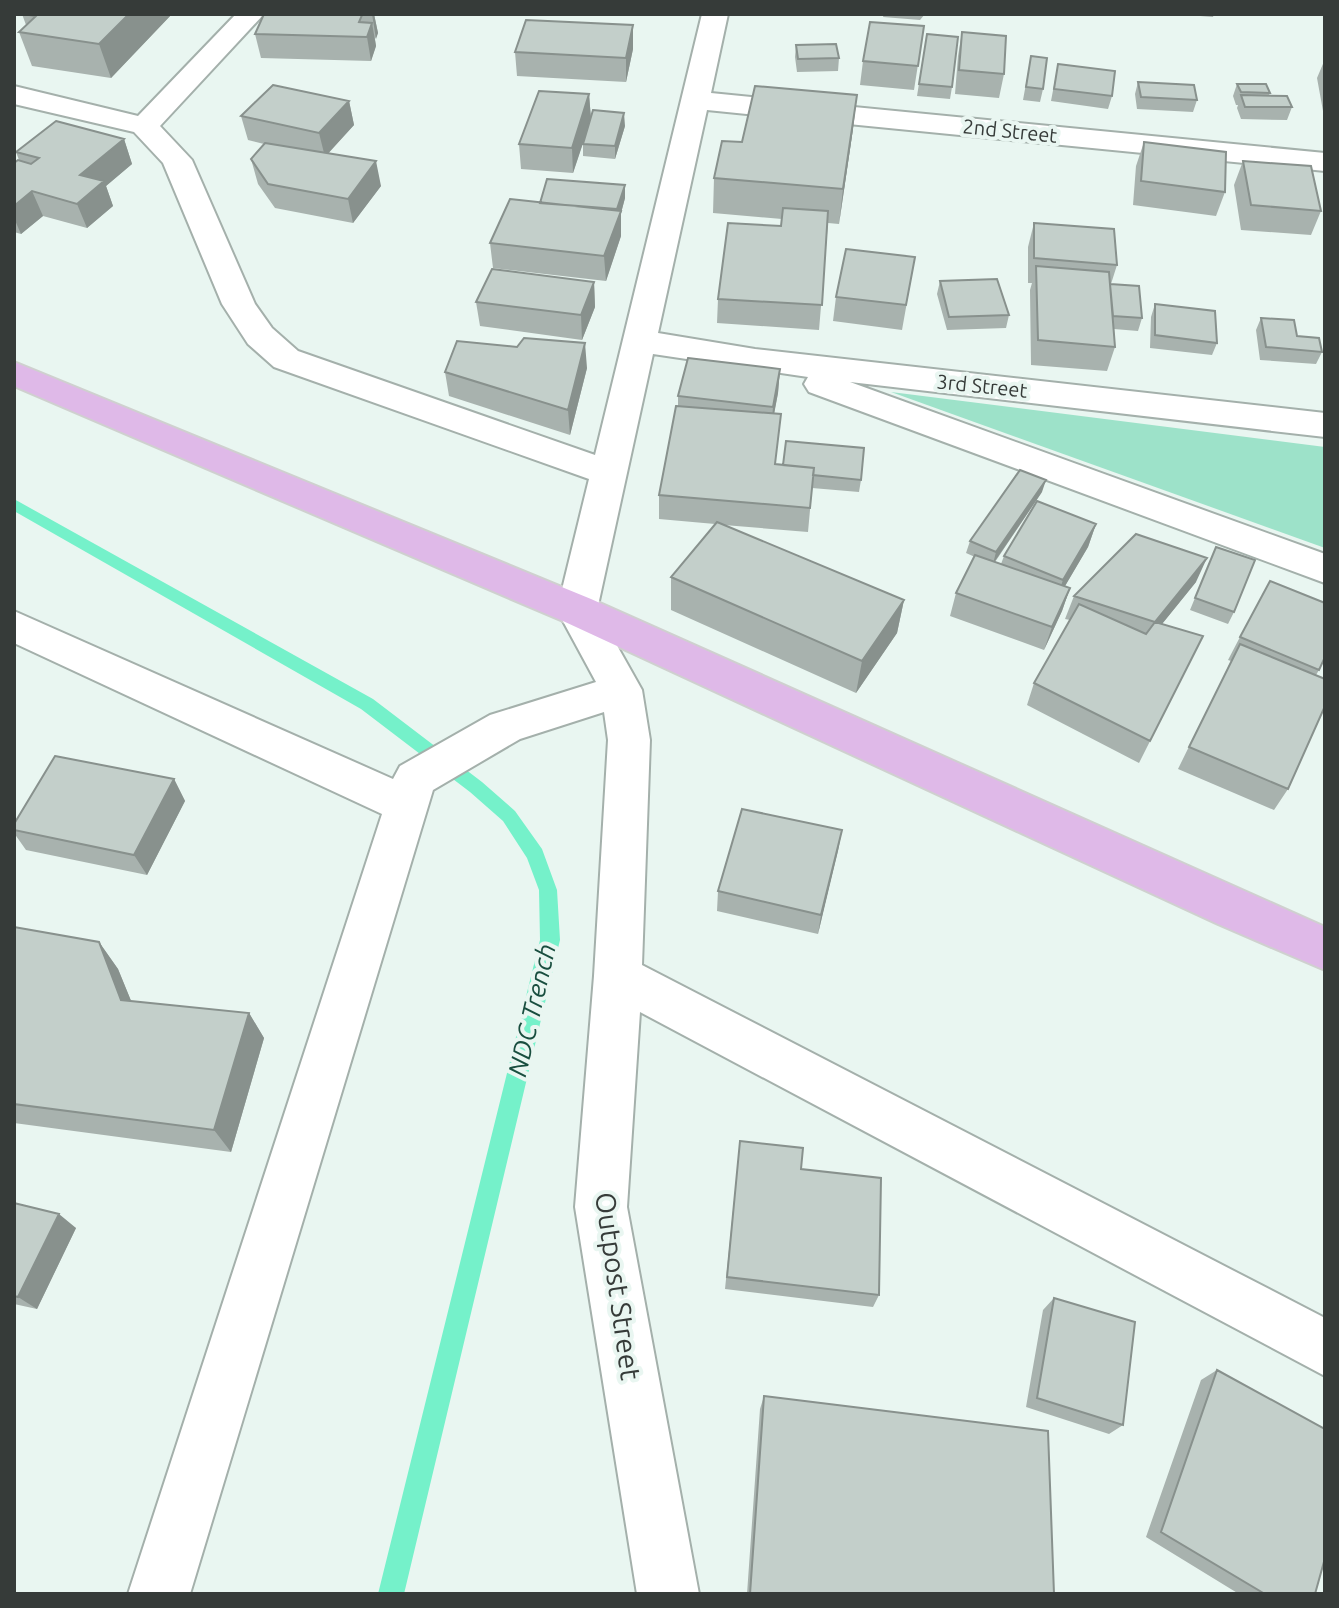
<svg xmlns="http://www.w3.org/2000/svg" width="1339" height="1608" font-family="Ubuntu,sans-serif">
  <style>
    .green { fill: #9de2c9 }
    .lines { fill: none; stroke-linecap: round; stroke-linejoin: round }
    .stream { fill: #75f1ca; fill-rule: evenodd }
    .minor-casing { stroke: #a4b0ab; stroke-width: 4 }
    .major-casing { stroke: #cfd0cf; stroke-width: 4 }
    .minor { fill: #fff; fill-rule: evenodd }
    .major { fill: #dfb9e8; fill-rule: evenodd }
    .wall { fill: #a8b2ae }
    .shaded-wall { fill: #88918d }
    .building { fill: #c3cfca; stroke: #88918d; stroke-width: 2 }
    .labels { text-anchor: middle; stroke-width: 8; stroke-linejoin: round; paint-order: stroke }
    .far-street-label { font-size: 20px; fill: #363b39; stroke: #e9f6f1 }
    .water-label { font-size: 26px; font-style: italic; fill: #194e3f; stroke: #e9f6f1 }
    .near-street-label { font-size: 28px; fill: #363b39; stroke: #e9f6f1 }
  </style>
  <rect width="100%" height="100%" fill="#e9f6f1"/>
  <path class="green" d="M891,392L1325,447V548Z"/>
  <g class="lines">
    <path class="stream" d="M14,499L373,699L482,782L515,811L542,849L557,890L560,940L404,1594H378L540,940L539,890L527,858L503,821L470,792L361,709L14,511Z"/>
    <g class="minor-casing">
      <path id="minor" d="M236,14H264L160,126L192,160L255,304L272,328L298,351L595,455L702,14H728L711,93L1325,153V171L707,110L658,333L755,349L1325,413V437L850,382L1325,554V583L809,392L804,384L808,377L653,354L597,610L642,690L650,740L642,965L1325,1318V1376L640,1012L627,1207L699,1594H637L575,1207L594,976L608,740L604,712L520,739L433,790L190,1594H128L382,814L14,643V611L393,779L400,766L490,715L596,682L557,610L589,479L274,367L248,344L222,304L163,163L134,132L14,104V86L138,116Z"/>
    </g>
    <g class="major-casing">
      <path id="major" d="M14,362L591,599L1325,927V970L1218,924L563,621L14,386Z"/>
    </g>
    <use href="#minor" class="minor"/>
    <use href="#major" class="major"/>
  </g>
  <path class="wall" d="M22,14H172L111,78L32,66L19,32L26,25Z
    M264,14H374L378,33L375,39L376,46L371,61L261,58L255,34Z
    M884,14H925L920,20L883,17Z
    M1187,14H1214L1213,17L1187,15Z
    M1231,14H1275L1274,16Z
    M924,26L914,90L860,85L863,61Z
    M962,32L1004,74L999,98L955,94L958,56Z
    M927,34L952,87L950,99L917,96Z
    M796,45L839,58L838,71L797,72L795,57Z
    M633,49L626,82L517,76L515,52Z
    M1031,56L1043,89L1040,102L1023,100Z
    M1325,59V122L1317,78Z
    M1058,64L1112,96L1108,109L1051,101Z
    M1138,82L1197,100L1193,112L1137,109L1135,94Z
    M1237,84L1270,93L1269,95L1292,107L1287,120L1241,119L1237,108L1238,105H1236L1233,96Z
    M589,94L591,119L573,173L521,169L519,144Z
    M349,101L354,125L328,153L381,186L353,223L275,208L258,184L251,159L264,144L248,140L241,116Z
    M625,126L615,159L583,156V144Z
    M853,129L839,224L828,223L819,330L717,323L718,299L781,226L782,219L713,213L714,178L742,142Z
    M124,139L132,164L106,186L113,206L87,228L43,216L21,234L14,232V163L19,160L16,152Z
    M1144,142L1225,192L1216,216L1133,205L1136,166Z
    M1243,161L1321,211L1311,235L1241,230L1234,185Z
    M625,185V198L621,213V236L606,281L493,268L490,243L540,202Z
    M1034,223L1117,265L1111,284L1142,318L1138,331L1114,329L1115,347L1107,371L1031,365L1030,290L1032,283H1028V247Z
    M915,257L902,330L833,321L836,297Z
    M940,281L1009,315L1006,328L947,330L937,294Z
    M594,282L595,307L582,340L480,326L476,302Z
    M1155,304L1217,343L1212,355L1150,348L1151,317Z
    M1261,318L1297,336L1322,352L1316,364L1260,360L1256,330Z
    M587,368L570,435L449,396L445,372Z
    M780,369L778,393L774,413L776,465L861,480L859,492L812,488L808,532L724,525L904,600L897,633L856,693L671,610V577L715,524L659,519V495L678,406V396Z
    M1042,492L995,562L1001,564L1004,556L1096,524L1088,547L1065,586L1070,588L1062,611L1044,650L950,616L956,593L975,557L966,553L970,541Z
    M1216,547L1234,612L1228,624L1190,610Z
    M1196,582L1162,624L1203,636L1139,763L1027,705L1034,683L1070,620L1065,619L1074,596Z
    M1240,637L1319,670L1316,675L1288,789L1274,810L1178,769L1231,661L1228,660Z
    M174,779L185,801L147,875L26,850L14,833V824Z
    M842,830L818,934L717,911L718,891Z
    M14,927L99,942L118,969L131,1001L249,1013L264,1038L231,1152L14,1123Z
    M740,1141L801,1169L879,1295L873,1307L725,1289Z
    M14,1203L76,1228L37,1309L14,1304Z
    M1054,1298L1123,1425L1109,1434L1026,1407L1043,1310Z
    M1217,1370L1315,1594H1239L1146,1537L1201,1380Z
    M764,1396L1054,1594H747L760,1409Z"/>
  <path class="shaded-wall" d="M129,14H172L111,78L99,44Z
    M372,14H374L378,33L376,39Z
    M372,23L376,46L371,61L367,37Z
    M633,25V49L626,82V58Z
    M589,94L591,119L573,173L572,148Z
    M857,95L853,129L839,224L843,189Z
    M349,101L354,125L325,157L319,133Z
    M624,113L625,126L615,159V146Z
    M124,139L132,164L106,186L113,206L87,228L77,204L80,175Z
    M376,161L381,186L353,223L348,199Z
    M625,185V198L621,213V236L606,281L604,256L618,219L617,209Z
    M32,191L43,216L21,234L14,218V206Z
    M594,282L595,307L582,340L581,315Z
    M585,343L587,368L570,435L568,410Z
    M780,369L778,393L771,431L773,407Z
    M1046,480L1042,492L993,564L996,552Z
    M1096,524L1088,547L1055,603L1063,580Z
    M1207,558L1196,582L1145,645L1155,622Z
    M1070,588L1062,611L1044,650L1052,627Z
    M904,600L897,633L856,693L862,661Z
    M174,779L185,801L147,875L134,855Z
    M842,830L838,851L818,934L821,915Z
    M99,942L118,969L141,1025L121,1000Z
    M249,1013L264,1038L231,1152L214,1130Z
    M59,1214L76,1228L37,1309L18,1297Z"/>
  <path class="building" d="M22,14H129L99,44L19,32L36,16Z
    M264,14H372V15H362L359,22L372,23L367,37L255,34Z
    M526,20L633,25L626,58L515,52Z
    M870,22L924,26L918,66L863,61Z
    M962,32L1006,36L1004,74L959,70Z
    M927,34L958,37L952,87L919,84Z
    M836,44L839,58L798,59L796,45Z
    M1031,56L1047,58L1043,89L1026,87Z
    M1058,64L1115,71L1112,96L1054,89Z
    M1138,82L1194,85L1197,100L1141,97Z
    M1237,84H1266L1270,93L1241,92Z
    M273,85L349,101L319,133L241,116Z
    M755,86L857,95L843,189L714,178L722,141L742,142Z
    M539,91L589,94L572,148L519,144Z
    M1241,95L1287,96L1292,107H1245Z
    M593,110L624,113L615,146L583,144Z
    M56,121L124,139L80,175L104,181L77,204L32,191L14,206V163L18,160L31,164L39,158L16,152Z
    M1144,142L1226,152L1225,192L1141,181Z
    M265,143L376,161L348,199L268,184L251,159Z
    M1243,161L1311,166L1321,211L1251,205Z
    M547,179L625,185L617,209L540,203Z
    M510,199L621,211L604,256L490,243Z
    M783,208L828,211L822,305L718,299L728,223L781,226Z
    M1034,223L1114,229L1117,265L1034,258Z
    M846,249L915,257L906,305L836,297Z
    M1036,266L1109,272L1115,347L1038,340Z
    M492,269L594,282L581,315L476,302Z
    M997,279L1009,315L949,317L940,281Z
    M1110,284L1139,286L1142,318L1113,316Z
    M1155,304L1215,311L1217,343L1155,335Z
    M1261,318L1294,320L1297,336L1319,338L1322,352L1266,347Z
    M524,338L585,343L568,410L445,372L457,341L517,347Z
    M688,358L780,369L773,407L678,396Z
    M676,406L781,414L775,464L814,468L810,508L659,495Z
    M786,441L864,448L861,480L813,475L814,468L783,465Z
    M1020,470L1046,480L996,552L970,541Z
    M1037,501L1096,524L1063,580L1004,556Z
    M717,522L904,600L862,661L671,577Z
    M1136,534L1207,558L1155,622L1203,636L1150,741L1034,683L1079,604L1146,634L1155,622L1074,596Z
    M1216,547L1255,560L1234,612L1195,598Z
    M975,555L1070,588L1052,627L956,593Z
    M1270,581L1325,603V657L1319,670L1240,637Z
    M1240,644L1325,679V706L1288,789L1189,747Z
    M55,756L174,779L134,855L14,830V824Z
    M742,809L842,830L821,915L718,891Z
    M14,927L99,942L121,1000L249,1013L214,1130L14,1104Z
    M740,1141L803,1148L801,1169L881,1178L879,1295L727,1277Z
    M14,1203L59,1214L18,1297L14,1296Z
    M1054,1298L1135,1322L1123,1425L1037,1398Z
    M1217,1370L1325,1429V1558L1315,1594H1265L1161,1532Z
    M764,1396L1048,1431L1054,1594H750Z"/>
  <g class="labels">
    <g class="far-street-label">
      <text transform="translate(1010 131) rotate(6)" y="7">2nd Street</text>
      <text transform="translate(982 386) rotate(6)" y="7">3rd Street</text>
    </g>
    <g class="water-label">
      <text transform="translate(532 1010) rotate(-77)" y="9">NDC Trench</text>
    </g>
    <g class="near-street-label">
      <text transform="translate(618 1286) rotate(82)" y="10">Outpost Street</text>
    </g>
  </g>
  <rect width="1339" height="1608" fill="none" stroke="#363b39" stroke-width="32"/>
</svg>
